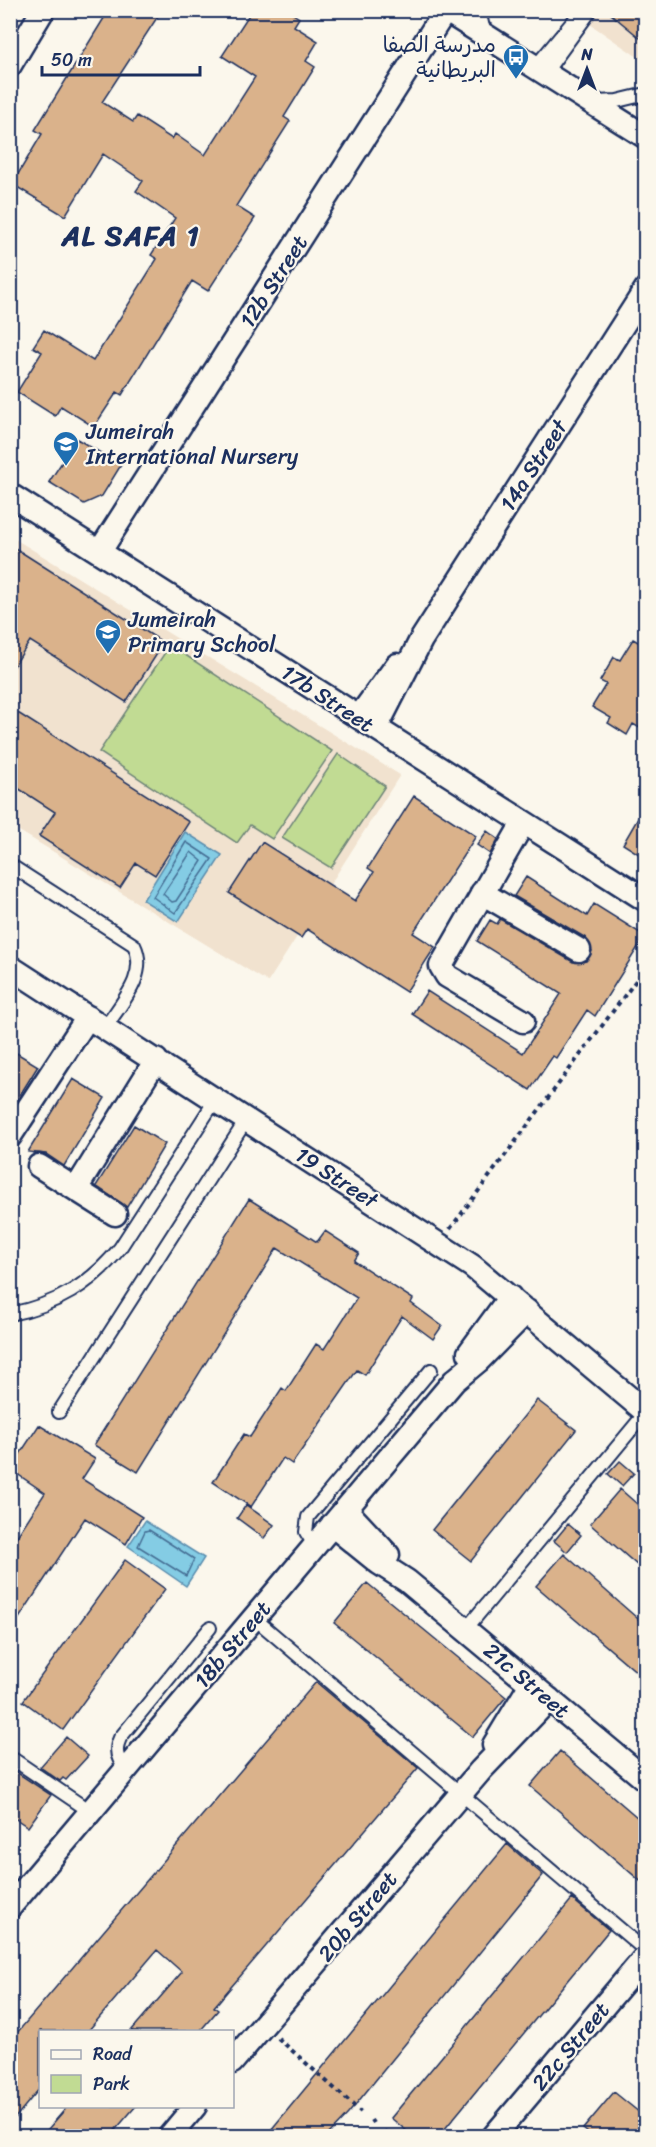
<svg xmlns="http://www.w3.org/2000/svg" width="656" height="2147" font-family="Sriracha,'Playpen Sans Arabic',sans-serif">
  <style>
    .built { fill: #f1e2cf }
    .green { fill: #c1db93; stroke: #6e8578; stroke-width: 1.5 }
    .water { fill: #84cce4; stroke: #5a8dae; stroke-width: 1.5 }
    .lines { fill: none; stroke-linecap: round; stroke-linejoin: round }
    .shore { stroke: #456e94; stroke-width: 1.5 }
    .building { fill: #dab28b; stroke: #1b2f5e; stroke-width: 1.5 }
    .service-casing { stroke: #1b2f5e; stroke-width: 16 }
    .minor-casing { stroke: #1b2f5e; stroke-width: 27 }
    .path { stroke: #1b2f5e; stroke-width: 4; stroke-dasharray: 4.5 4.5; stroke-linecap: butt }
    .service { stroke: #fbf7ec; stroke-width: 12 }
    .minor { stroke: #fbf7ec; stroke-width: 22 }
    .labels { text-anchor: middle; stroke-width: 4.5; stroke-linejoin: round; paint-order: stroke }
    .poi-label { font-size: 22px; fill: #1b2f5e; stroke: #fbf7ec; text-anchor: start }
    .street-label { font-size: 22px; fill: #1b2f5e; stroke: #fbf7ec }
    .district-label { font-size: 28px; font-weight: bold; letter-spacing: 1.5px; fill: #1b2f5e; stroke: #fbf7ec }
  </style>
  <rect width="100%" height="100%" fill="#fbf7ec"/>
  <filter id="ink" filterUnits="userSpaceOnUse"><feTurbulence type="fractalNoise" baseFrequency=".0167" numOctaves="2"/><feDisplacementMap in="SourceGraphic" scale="12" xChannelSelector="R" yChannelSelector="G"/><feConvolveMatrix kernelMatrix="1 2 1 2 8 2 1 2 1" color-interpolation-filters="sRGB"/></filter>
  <g filter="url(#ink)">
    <path class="built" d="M571,11H645V62Z
      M10,536L400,775L268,982L11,826Z"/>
    <path class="green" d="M170,645L332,751L272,839L250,825L237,843L99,752Z
      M338,754L385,786L331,868L282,838Z"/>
    <path class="water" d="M185,832L222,855L178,922L143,900Z
      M145,1521L204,1558L186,1586L128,1546Z"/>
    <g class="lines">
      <path class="shore" d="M186,842L212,859L175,913L153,897Z
        M191,852L202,861L176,901L172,902L163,894Z
        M149,1530L194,1559L186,1576L138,1546L145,1531Z"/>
    </g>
    <path class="building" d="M109,10H162L102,102L133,122L137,116L172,139L175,134L205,155L255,77L222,56L252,10H287L299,18L294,26L318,41L306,61L315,67L284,117L290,121L236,206L255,218L208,291L192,281L122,395L117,392L94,427L61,406L55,416L17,392L42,352L33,347L44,330L93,361L157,259L151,255L175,218L136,191L143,181L103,154L65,216L12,184L42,134L35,130Z
      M606,10H645V42Z
      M77,439L121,465L102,496L84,504L49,482Z
      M10,545L164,643L126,702L30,641L10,672Z
      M633,639L645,646V731L633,724L627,735L608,723L611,718L592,707L606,684L600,681L614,657L620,660Z
      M10,708L189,822L155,875L136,863L120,888L39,836L55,812L10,783Z
      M414,796L476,836L413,933L435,947L406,992L307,929L301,938L229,893L262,842L355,901L374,872L368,868Z
      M645,806V858L623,844Z
      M487,831L498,839L490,854L477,845Z
      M526,877L587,916L594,904L645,936L595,1016L587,1010L556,1058L553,1056L530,1090L412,1014L427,991L523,1053L561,994L477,941L490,920L497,924L500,919L573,962L586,961L592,951L586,938L514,896Z
      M10,1049L38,1066L10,1111Z
      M73,1079L105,1098L64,1166L46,1154L28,1152Z
      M134,1125L165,1144L127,1207L96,1186Z
      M249,1199L317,1242L325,1231L359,1253L354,1261L413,1299L411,1303L442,1326L433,1339L402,1316L365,1375L357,1370L292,1464L283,1458L251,1507L213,1482L244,1434L250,1437L282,1388L286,1391L316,1344L324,1349L357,1298L277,1248L138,1472L94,1445Z
      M537,1400L576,1430L471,1561L432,1530Z
      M39,1425L95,1459L82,1479L142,1517L126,1544L85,1518L10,1632V1547L45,1493L10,1469Z
      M620,1461L634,1473L622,1486L608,1474Z
      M620,1489L645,1511V1572L590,1524Z
      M246,1505L274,1525L264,1538L237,1518Z
      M568,1524L581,1535L567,1552L554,1541Z
      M564,1554L645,1625V1679L536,1586Z
      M125,1560L165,1589L63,1730L23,1701Z
      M367,1583L506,1697L473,1737L334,1623Z
      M316,1682L418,1768L214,2007L218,2010L200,2031H131L182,1972L157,1950L88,2031H40V2088L10,2124V2041Z
      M66,1737L88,1756L66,1780L63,1778L60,1781L40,1767Z
      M560,1751L645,1824V1885L530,1786Z
      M10,1768L51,1795L28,1827L10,1815Z
      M507,1844L543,1875L348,2114L327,2136H266Z
      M572,1899L609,1930L439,2136H413L391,2118Z
      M614,2092L645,2117V2136H592L583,2129Z
      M68,2106H136L110,2136H42Z"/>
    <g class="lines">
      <g class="service-casing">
        <path id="service" d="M479,10L484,32
          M535,67L575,19
          M545,73L591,10
          M597,102L617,101L646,94
          M10,865L134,945C149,975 121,1003 105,1028
          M10,1314C56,1305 90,1285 120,1248L216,1099
          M59,1412L247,1119
          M315,1546L306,1532L308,1517L431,1370
          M254,1618L646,1951
          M466,1629L646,1412
          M10,1757L91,1812
          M127,1769C117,1760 114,1751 120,1738L210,1628"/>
      </g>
      <g class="minor-casing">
        <path id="minor" d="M445,10L646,137
          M10,65L43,10
          M10,495L646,900
          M100,551L445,11
          M359,717L397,665
          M376,728L421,640L646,289
          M523,823L441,966L447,976L523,1021
          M482,893L579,950
          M10,967L472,1266L646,1412
          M10,1136L88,1017
          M39,1166L115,1214
          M76,1189L156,1060
          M469,1353L510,1297
          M346,1510L388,1555
          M332,1525L379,1563L407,1581L646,1780
          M494,1745L531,1684
          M10,1907L454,1381L478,1361L527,1311
          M232,2062L481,1770L549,1699
          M170,2136L195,2106
          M494,2136L646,1956"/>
      </g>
      <path class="path" d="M450,1229L646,967
        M278,2038L361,2112
        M371,2120L373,2123
        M384,2131L389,2136"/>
      <use href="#service" class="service"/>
      <use href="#minor" class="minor"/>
    </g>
  </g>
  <defs>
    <g id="bus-pin" transform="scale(1.35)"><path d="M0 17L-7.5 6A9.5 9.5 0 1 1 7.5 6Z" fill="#1f6fb2" stroke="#fbf7ec"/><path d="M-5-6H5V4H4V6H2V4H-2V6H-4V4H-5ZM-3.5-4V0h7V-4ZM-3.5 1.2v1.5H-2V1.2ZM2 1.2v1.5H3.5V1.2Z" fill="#fff"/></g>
    <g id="school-pin" transform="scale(1.35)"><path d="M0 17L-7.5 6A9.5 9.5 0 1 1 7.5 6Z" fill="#1f6fb2" stroke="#fbf7ec"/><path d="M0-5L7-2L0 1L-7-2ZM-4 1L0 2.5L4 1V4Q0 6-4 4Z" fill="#fff"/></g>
  </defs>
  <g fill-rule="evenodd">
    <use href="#bus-pin" x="516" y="57"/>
    <use href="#school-pin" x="66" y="444"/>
    <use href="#school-pin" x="108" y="632"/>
  </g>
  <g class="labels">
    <g class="poi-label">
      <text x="496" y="52" text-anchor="end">مدرسة الصفا<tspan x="496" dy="25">البريطانية</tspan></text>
      <text x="86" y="439">Jumeirah<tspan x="86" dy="25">International Nursery</tspan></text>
      <text x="128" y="627">Jumeirah<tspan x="128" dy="25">Primary School</tspan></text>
    </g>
    <g class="street-label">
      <text transform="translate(273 281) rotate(-57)" y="8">12b Street</text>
      <text transform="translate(533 465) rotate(-57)" y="8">14a Street</text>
      <text transform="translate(328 698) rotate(33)" y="8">17b Street</text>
      <text transform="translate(337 1177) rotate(33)" y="8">19 Street</text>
      <text transform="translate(232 1644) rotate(-50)" y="8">18b Street</text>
      <text transform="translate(527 1680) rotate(40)" y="8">21c Street</text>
      <text transform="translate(357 1916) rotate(-50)" y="8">20b Street</text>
      <text transform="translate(570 2046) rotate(-50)" y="8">22c Street</text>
    </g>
    <g class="district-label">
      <text x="131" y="245">AL SAFA 1</text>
    </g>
  </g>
  <rect width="656" height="2147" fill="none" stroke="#fbf7ec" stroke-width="36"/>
  <rect x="18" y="18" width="620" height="2111" fill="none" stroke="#1b2f5e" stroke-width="2" filter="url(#ink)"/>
  <rect x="39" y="2030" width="195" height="78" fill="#fbf7ec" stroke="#a1a7b3" stroke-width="1.5"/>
  <rect x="51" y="2050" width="30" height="9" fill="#fbf7ec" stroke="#a1a7b3" stroke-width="1.5"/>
  <text x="93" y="2060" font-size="18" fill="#1b2f5e">Road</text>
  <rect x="51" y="2075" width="30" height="18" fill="#c1db93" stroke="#a1a7b3" stroke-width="1.5"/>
  <text x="93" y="2090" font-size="18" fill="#1b2f5e">Park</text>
  <g transform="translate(587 69)" stroke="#fbf7ec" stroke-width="4.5" paint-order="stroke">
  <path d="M0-4.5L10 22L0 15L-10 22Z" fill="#1b2f5e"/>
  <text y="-9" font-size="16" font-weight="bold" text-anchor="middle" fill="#1b2f5e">N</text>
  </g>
  <path d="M42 66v9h158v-9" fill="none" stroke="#1b2f5e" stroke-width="3"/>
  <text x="51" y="66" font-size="18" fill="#1b2f5e" stroke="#fbf7ec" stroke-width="4.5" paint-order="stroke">50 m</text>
</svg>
